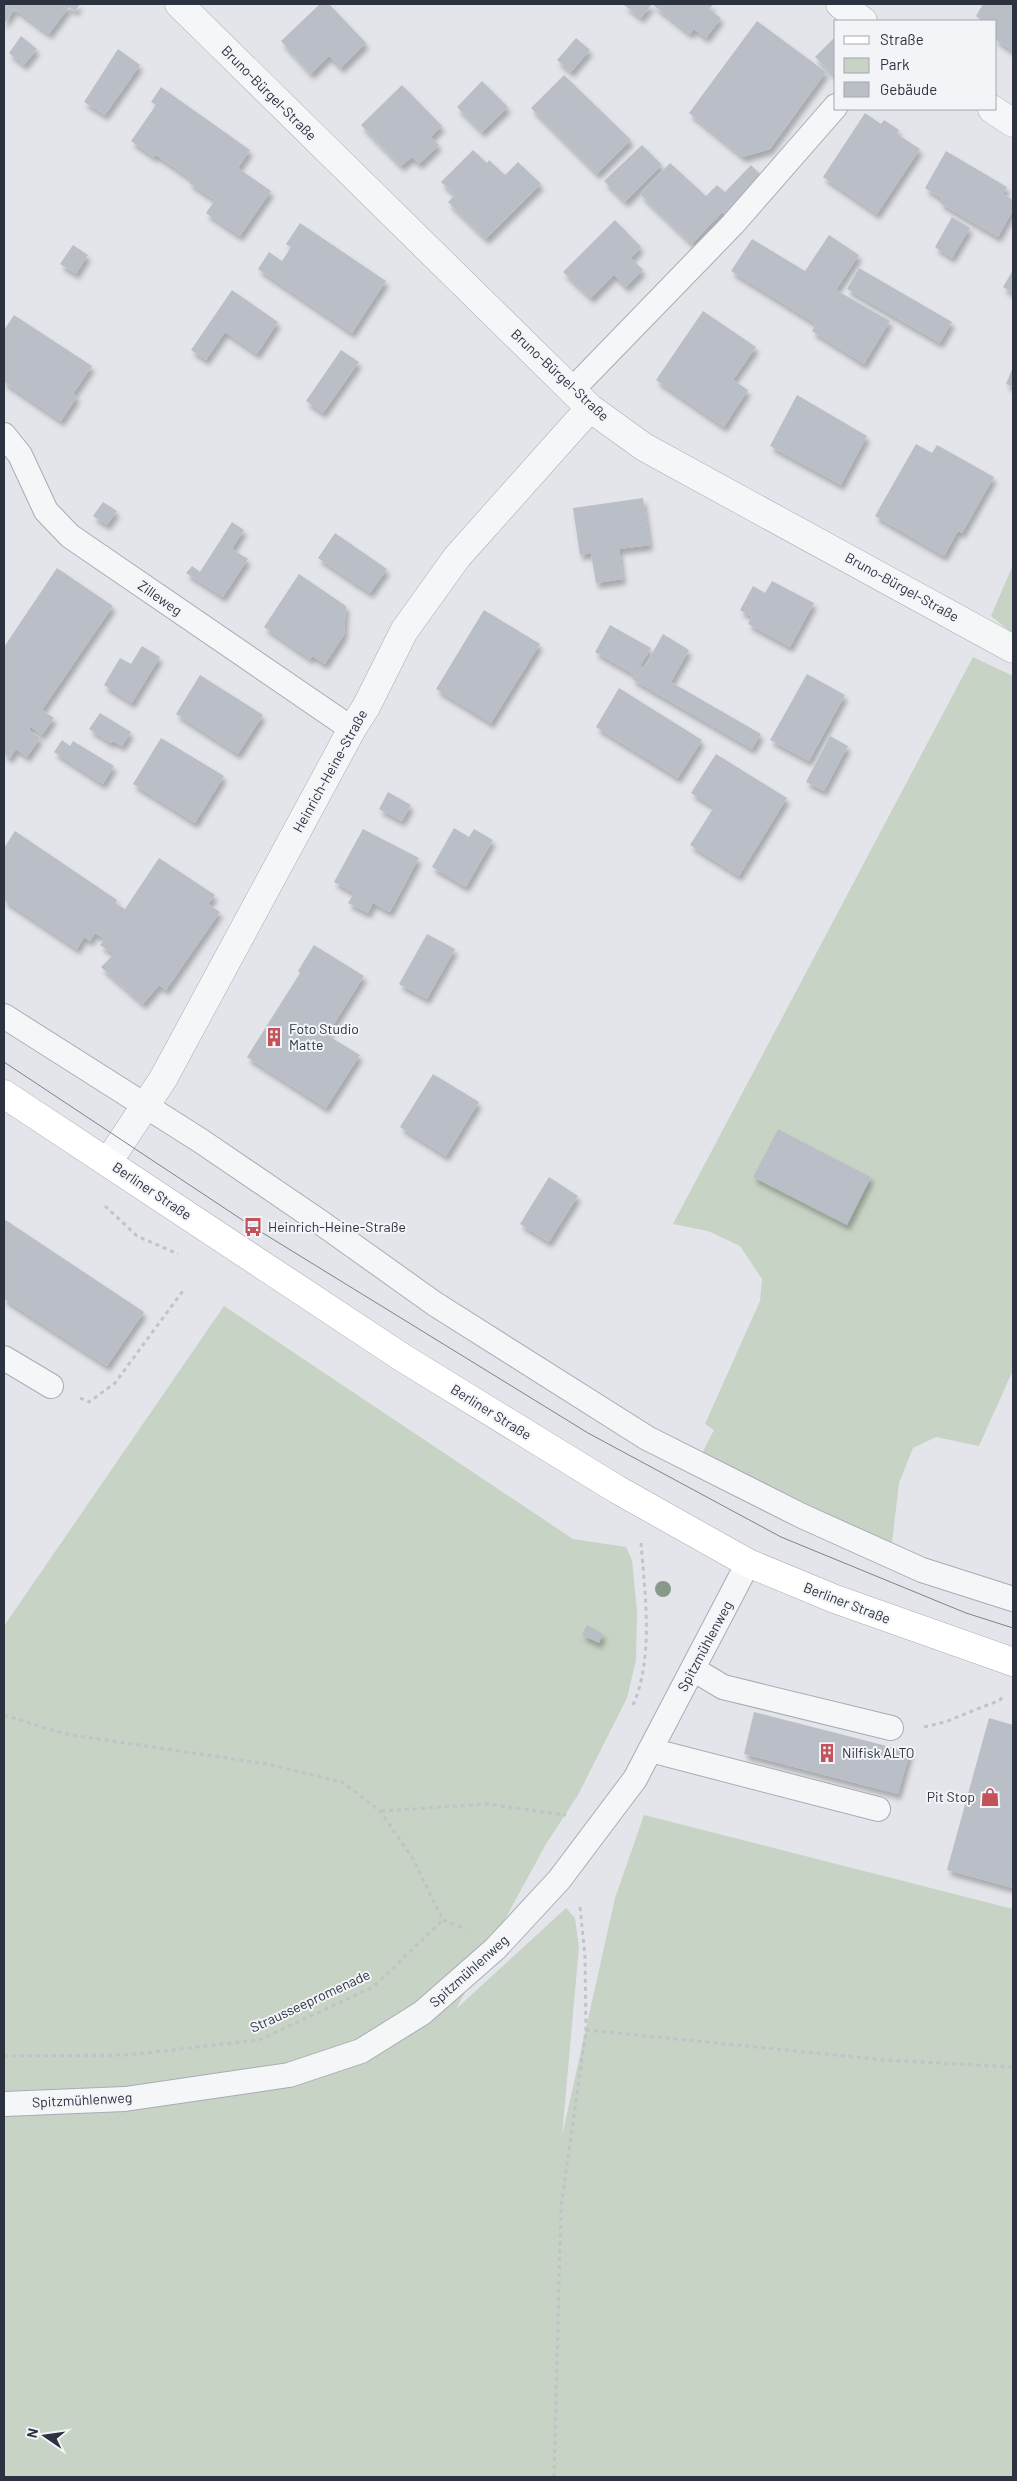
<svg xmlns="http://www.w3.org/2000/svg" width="1017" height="2481" font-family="Barlow,sans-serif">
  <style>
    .green { fill: #c7d3c4; fill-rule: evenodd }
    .building { fill: #babec6; filter: url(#shadow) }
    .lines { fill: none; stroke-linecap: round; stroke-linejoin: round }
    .lane-casing { stroke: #a8acb4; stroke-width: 26 }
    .street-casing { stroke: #a8acb4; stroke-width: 29 }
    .secondary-casing { stroke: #a8acb4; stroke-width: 29 }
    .path { stroke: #c1c3c8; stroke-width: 3; stroke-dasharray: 4 4; stroke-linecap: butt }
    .lane { stroke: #f5f6f8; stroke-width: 24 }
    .street { stroke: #f5f6f8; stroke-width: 28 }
    .secondary { stroke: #fff; stroke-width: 28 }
    .tram { stroke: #7d8392; stroke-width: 1 }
    .tree { fill: #889989 }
    .labels { text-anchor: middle; stroke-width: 4; stroke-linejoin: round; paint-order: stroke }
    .street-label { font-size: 14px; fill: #2c3240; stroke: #f2f4f7 }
    .poi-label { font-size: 14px; fill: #2c3240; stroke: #f2f4f7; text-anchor: start }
  </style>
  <defs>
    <filter id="shadow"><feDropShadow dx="3" dy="5.5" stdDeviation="2.5" flood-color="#0004"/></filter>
  </defs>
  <rect width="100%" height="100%" fill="#e3e5ea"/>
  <path class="green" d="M1013,565V634L991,616Z
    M973,657L1013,676V1370L979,1446L936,1437L913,1448L899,1483L891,1551L699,1459L714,1430L705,1424L760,1301L762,1279L740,1246L708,1231L673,1224ZM778,1129L871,1177L853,1213L754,1176Z
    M224,1306L573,1539L626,1547L632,1560L637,1611L636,1660L627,1698L578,1795L546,1844L456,2009L566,1908L575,1918L579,1947L562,2136L615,1898L644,1815L1013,1909V2477H4V1626Z"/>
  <path class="building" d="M4,4H80L75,11L69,7L49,34L15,9L4,24Z
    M320,4H329L366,43L341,68L329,56L311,74L281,41Z
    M623,4H714L709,9L721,18L706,38L694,29L690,34L652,4L641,18Z
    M983,4H1013V51L996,40V21H982L976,16Z
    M757,21L826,72L770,149L743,157L689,113Z
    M21,36L37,49L24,65L9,53Z
    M835,37L836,38V77L815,57Z
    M576,38L590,50L571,72L557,60Z
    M118,49L140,65L105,115L84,102Z
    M564,75L631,140L597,174L531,108Z
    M482,81L508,107L482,132L457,107Z
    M402,85L442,126L431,137L439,145L419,164L412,157L401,166L361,125Z
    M161,87L250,150L238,168L271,191L240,236L206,213L215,200L189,183L191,179L156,155L154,157L131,141L156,105L151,102Z
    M865,113L881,124L884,120L899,130L897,134L920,149L877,214L823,177Z
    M642,145L662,165L625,202L604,181Z
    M473,150L487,163L489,160L505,175L518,162L541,184L486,239L448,202L455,195L441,182Z
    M946,151L1007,187L1003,194L1013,200V210L998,237L940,203L942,199L925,188Z
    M670,163L706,196L717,185L725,192L751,165L765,179L728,218L722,212L692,244L640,194Z
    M952,217L970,228L952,258L935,247Z
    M615,220L641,247L631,258L643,270L626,287L614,275L591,298L563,272Z
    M300,223L386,281L352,333L258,269L269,252L282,261L291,247L286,244Z
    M829,235L859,255L836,290L890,321L864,364L812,331L816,324L731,271L752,239L805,271Z
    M73,245L88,255L76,274L60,264Z
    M859,268L952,322L940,343L847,289Z
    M1013,270V293L1003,287Z
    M232,290L278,322L257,354L225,332L206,360L191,350Z
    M703,311L756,347L733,380L748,390L724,427L656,380Z
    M14,315L92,366L73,394L77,397L61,421L4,382V330Z
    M341,350L359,362L323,413L306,401Z
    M1013,367V387L1006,384Z
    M797,395L867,436L841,485L770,446Z
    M916,444L932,453L937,445L994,477L962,533L958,531L944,556L875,516Z
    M643,498L650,545L619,549L623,579L596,583L591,553L580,555L573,508Z
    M103,502L117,511L107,525L93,516Z
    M232,522L244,530L232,549L248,559L223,597L186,573L192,566L200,572Z
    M335,533L387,569L370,593L318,558Z
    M57,568L113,606L42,710L54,718L42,735L31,727L29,730L40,738L27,757L16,749L10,758L4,754V647Z
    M299,574L346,606L344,635L325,664L312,656L310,659L264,627Z
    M772,581L814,603L790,647L748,624L752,617L740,610L753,586L765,593Z
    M484,610L540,644L491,723L436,689Z
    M610,625L651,648L640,666L644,668L663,634L689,650L671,682L761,734L752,749L632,679L635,675L595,652Z
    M142,646L160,657L132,703L104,685L120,658L131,664Z
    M807,674L845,695L809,761L770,740Z
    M200,675L263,715L238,754L176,714Z
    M619,688L702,740L678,778L596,727Z
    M100,713L131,732L122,746L113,741L111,743L89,729Z
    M830,736L848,746L824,791L806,782Z
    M161,738L224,776L195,823L133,784Z
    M62,740L70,746L73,741L114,766L103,784L54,752Z
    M716,754L787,798L739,876L690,845L714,807L691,793Z
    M388,792L411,805L402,821L379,809Z
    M454,828L469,837L474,829L493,840L466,887L432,867Z
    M363,829L419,858L390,912L373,903L368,913L348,903L354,893L334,882Z
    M15,831L117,900L115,903L125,909L159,858L215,895L208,904L220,912L166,990L159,985L143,1004L101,967L114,954L100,945L105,939L95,933L90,941L84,937L77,949L4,900V848Z
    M427,934L455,949L427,999L399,984Z
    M314,945L364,976L327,1035L360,1055L326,1108L247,1057L300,973L298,971Z
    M433,1074L479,1102L446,1156L400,1127Z
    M778,1129L871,1177L847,1225L753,1177Z
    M549,1177L578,1196L549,1242L520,1224Z
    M4,1219L144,1312L107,1366L4,1299Z
    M587,1625L603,1634L599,1643L582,1635Z
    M754,1712L910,1752L898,1794L744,1754Z
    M989,1718L1013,1725V1888L947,1870Z"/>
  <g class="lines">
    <g class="lane-casing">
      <path id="lane" d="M572,390L733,224L836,106
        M4,435L20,455L46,511L70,536L352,729
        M4,1016L201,1141L320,1222L435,1304L647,1438L802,1516L922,1570L1013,1599
        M4,1358L51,1386
        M693,1669L723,1687L891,1728
        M650,1750L878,1809
        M4,2104L125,2099L289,2075L361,2051L422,2013L495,1949L559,1880L635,1779L748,1563"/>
    </g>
    <g class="street-casing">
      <path id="street" d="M179,4L590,408L644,447L1013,649
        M840,4L863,21
        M992,109L1013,123
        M108,1162L163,1079L352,729L366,707L404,631L457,557L590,408"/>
    </g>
    <g class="secondary-casing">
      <path id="secondary" d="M4,1094L403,1358L618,1490L748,1563L835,1599L1013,1662"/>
    </g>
    <path class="path" d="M105,1206L137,1236L178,1254
      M80,1398L89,1402L115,1383L185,1288
      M633,1705C654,1658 645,1593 641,1543
      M4,1715L65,1734L267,1764L342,1782L380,1811L412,1857L443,1920
      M924,1727L945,1722L1000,1700L1003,1696
      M381,1811L487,1804L566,1815
      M443,1920L466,1929
      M586,2030L885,2060L1013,2067
      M4,2056L128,2055L259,2040L373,1987L443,1920
      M554,2477L561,2207L586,2030L585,1956L580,1907"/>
    <use href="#lane" class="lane"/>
    <use href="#street" class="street"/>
    <use href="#secondary" class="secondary"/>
    <path class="tram" d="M4,1062L253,1227L588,1433L781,1537L966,1613L1013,1628"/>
  </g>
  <circle class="tree" cx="663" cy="1589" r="8"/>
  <defs>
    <g id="building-bare" transform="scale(1.5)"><path d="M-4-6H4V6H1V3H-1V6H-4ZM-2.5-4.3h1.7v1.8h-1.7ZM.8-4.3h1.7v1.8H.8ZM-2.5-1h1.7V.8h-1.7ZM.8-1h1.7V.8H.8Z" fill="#c4525b" stroke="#f2f4f7" stroke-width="2.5" paint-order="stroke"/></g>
    <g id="bus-bare" transform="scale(1.5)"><path d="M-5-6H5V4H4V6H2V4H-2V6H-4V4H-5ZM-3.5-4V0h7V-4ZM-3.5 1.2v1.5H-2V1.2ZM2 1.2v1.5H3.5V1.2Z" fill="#c4525b" stroke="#f2f4f7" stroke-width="2.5" paint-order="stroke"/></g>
    <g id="shop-bare" transform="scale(1.5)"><path d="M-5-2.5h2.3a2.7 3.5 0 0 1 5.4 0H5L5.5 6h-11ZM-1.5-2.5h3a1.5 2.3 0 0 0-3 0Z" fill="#c4525b" stroke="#f2f4f7" stroke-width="2.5" paint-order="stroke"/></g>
  </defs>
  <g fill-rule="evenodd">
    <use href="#building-bare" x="274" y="1037"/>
    <use href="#bus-bare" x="253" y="1227"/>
    <use href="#building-bare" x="827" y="1753"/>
    <use href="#shop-bare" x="990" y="1797"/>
  </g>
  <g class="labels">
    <g class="street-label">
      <text transform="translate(269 93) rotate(45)" y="5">Bruno-Bürgel-Straße</text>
      <text transform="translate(560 375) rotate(43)" y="5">Bruno-Bürgel-Straße</text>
      <text transform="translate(902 587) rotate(29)" y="5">Bruno-Bürgel-Straße</text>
      <text transform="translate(160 598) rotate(35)" y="5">Zilleweg</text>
      <text transform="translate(330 771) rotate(-61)" y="5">Heinrich-Heine-Straße</text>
      <text transform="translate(152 1191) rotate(34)" y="5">Berliner Straße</text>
      <text transform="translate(491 1412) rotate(32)" y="5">Berliner Straße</text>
      <text transform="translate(847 1603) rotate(21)" y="5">Berliner Straße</text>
      <text transform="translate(705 1646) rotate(-62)" y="5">Spitzmühlenweg</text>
      <text transform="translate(469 1971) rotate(-42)" y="5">Spitzmühlenweg</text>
      <text transform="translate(310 2001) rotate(-25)" y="5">Strausseepromenade</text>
      <text transform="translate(82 2100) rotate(-3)" y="5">Spitzmühlenweg</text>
    </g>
    <g class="poi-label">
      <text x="289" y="1034">Foto Studio<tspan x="289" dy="16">Matte</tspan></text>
      <text x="268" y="1232">Heinrich-Heine-Straße</text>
      <text x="842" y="1758">Nilfisk ALTO</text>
      <text x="975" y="1802" text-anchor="end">Pit Stop</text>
    </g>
  </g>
  <rect width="1017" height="2481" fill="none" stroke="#2c3240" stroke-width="10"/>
  <rect x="834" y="20" width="162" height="90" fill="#f2f4f7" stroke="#a3a6ae"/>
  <rect x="844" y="36" width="25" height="8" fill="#ffffff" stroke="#a3a6ae"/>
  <text x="880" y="45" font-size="15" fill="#2c3240">Straße</text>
  <rect x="844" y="58" width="25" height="15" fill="#c7d3c4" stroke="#a3a6ae"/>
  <text x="880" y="70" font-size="15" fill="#2c3240">Park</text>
  <rect x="844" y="82" width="25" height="15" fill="#babec6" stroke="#a3a6ae"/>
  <text x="880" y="95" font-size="15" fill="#2c3240">Gebäude</text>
  <g transform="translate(45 2436) rotate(283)" stroke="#f2f4f7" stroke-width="4" paint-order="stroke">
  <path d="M0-4L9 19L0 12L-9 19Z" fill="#2c3240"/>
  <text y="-8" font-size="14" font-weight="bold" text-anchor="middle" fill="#2c3240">N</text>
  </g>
</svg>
